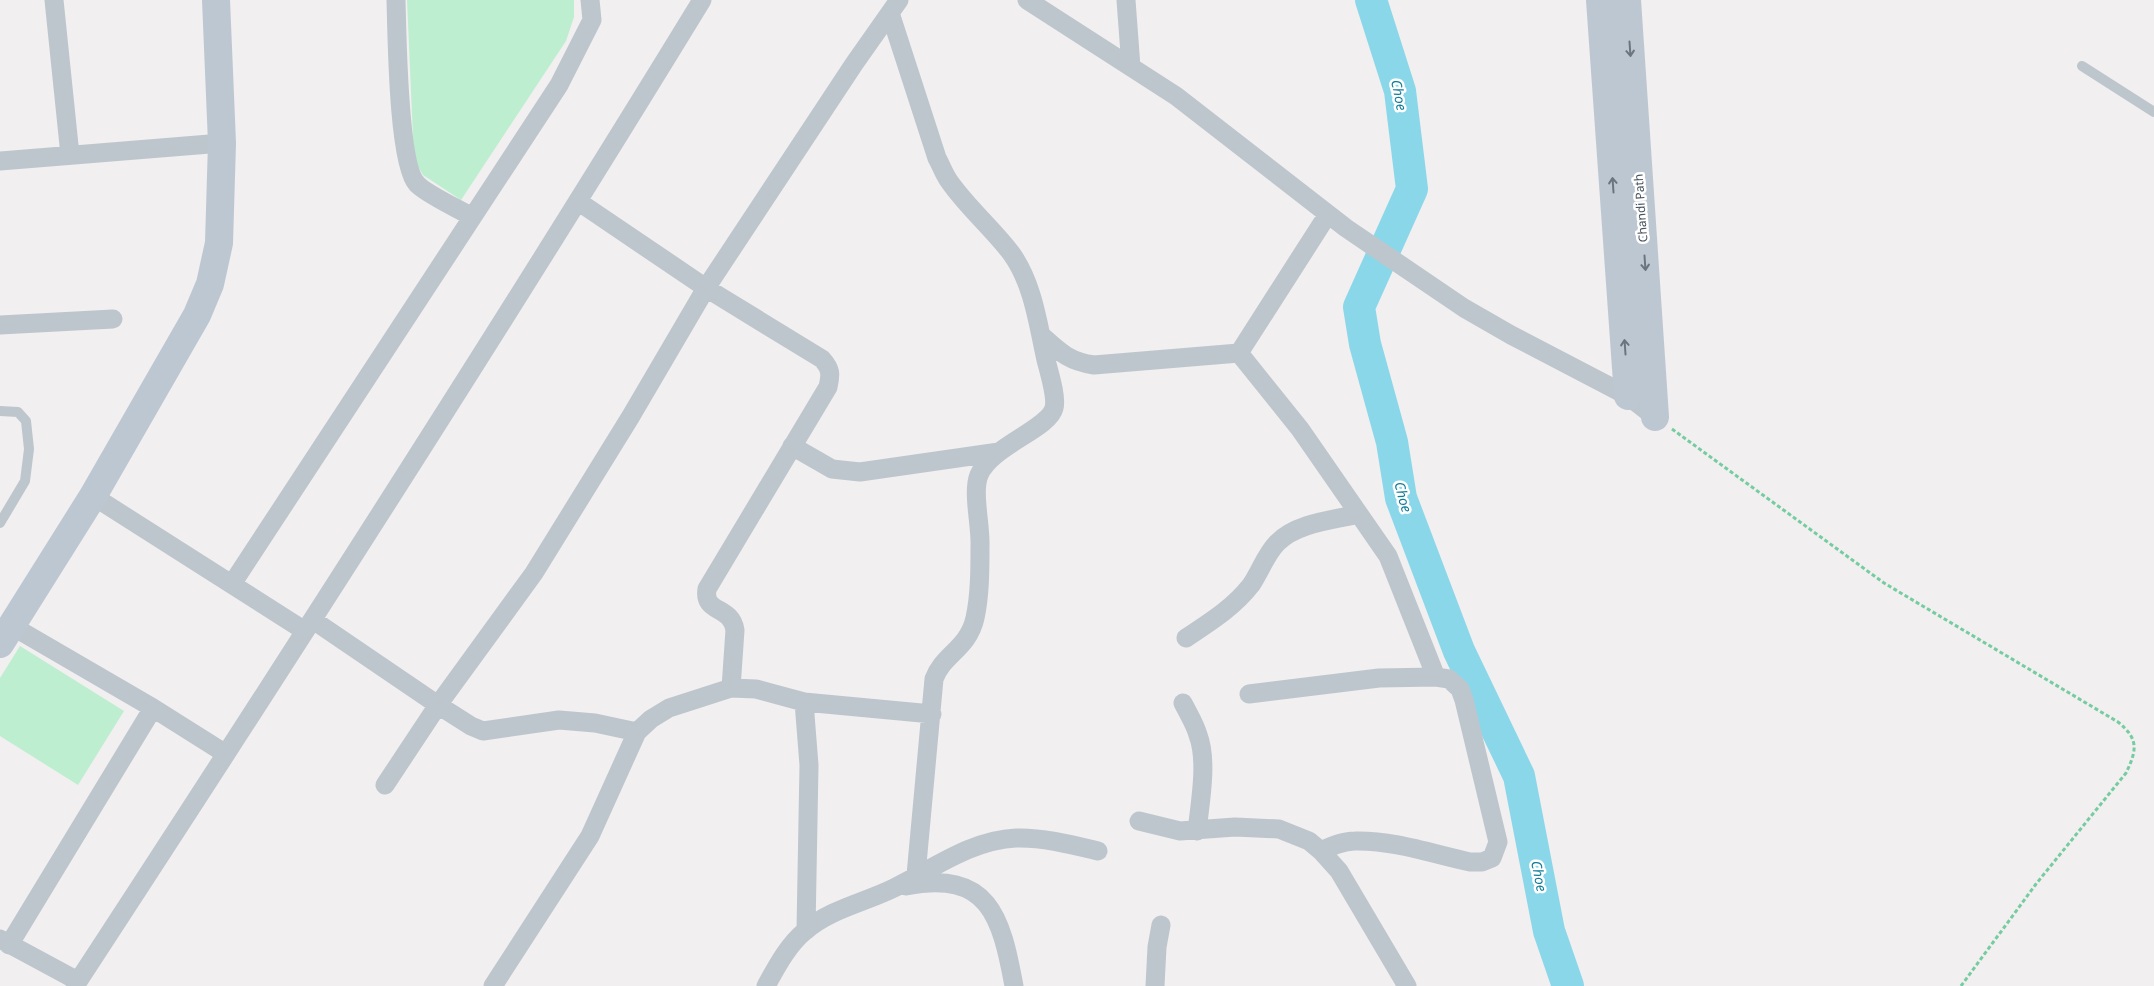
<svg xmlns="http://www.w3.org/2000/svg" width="2154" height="986" font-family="'Noto Sans',sans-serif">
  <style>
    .green { fill: #beeed0 }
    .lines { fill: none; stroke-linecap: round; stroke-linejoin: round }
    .river { stroke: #8bd7ea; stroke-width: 32 }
    .path { stroke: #76cca1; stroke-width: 3; stroke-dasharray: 4 2.5; stroke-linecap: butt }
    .lane { stroke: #bdc6cd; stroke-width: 10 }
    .street { stroke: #bdc6cd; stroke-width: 19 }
    .secondary { stroke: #bdc7d2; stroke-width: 28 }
    .oneway { stroke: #6a757f }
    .labels { text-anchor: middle; stroke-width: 5; stroke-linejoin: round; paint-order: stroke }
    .street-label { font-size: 12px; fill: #47525c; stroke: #fff }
    .water-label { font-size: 14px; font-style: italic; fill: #0f7c98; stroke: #fff }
  </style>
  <rect width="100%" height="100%" fill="#f1efef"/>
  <path class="green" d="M407,0H574V17L566,41L461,200L423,175L414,160Z
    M20,646L124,711L78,785L0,736V678Z"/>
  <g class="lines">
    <path class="river" d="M1371,0L1400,91L1412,189L1359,307L1365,344L1392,442L1401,498L1459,651L1519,776L1549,931L1568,986"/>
    <path class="path" d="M1672,429L1884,583L2118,722C2139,739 2137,750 2126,773L2036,884L1961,986"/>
    <path class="lane" d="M2082,66L2154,112
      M0,411L18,412L26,421L29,449L25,481L0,523"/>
    <path class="street" d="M54,0L70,155
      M396,0C397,32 398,165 417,184C426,194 459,209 472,217
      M1027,0L1176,96L1346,228L1464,308L1511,335L1628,396L1655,417
      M1126,0L1131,67
      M890,13L937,158C941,165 944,174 949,181C967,207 992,228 1011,253C1033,283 1038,324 1046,360C1049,372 1057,397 1054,408C1049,429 991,446 979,475C972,492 981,526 980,546C980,569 980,595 975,618C968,649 943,654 934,679L916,875
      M0,161L222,143
      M0,325L113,319
      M1041,335C1060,352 1068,361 1094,365L1239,353L1328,214
      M1239,353L1300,429L1388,556L1436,677
      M792,446L832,469L860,472L999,452
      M93,496L305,631
      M232,584L559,85L592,20L590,0
      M313,620L438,705L534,573L631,416L706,288L854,64L899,0
      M12,626L153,708L226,754
      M1186,638C1210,622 1233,608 1251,585C1260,572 1266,554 1277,543C1296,523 1333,520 1359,514
      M731,688L756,689L804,702L932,714
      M1249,694L1379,678L1436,677L1449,679L1460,689L1464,700L1498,842L1492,858L1482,862H1470C1433,854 1393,840 1355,841C1343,841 1332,846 1321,851
      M804,702L809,765L806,930
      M1183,703C1188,713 1195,724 1198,735C1208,761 1200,803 1197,831
      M385,785L438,705L471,726L483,731L559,720L595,723L637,732
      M1139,821L1180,831L1235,827L1279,829L1309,841L1321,851L1339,871L1407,986
      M906,886C989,870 1001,916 1014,986
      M0,939L78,981
      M9,945L153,708
      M75,986C288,660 499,332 702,0
      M493,986L590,836L637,732L651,719L669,708L731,688L735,630C731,605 703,614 707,589L828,387C831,374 831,369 822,359L706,288L579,202
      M766,986C777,966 788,945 805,931C830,909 866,902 894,888C933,869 971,840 1016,838C1042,837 1073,845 1098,851
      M1155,986L1157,947L1161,925"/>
    <path class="secondary" d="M1600,0L1628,396
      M1627,0L1655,417
      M0,644L93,496L197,315L210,284L219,243L222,143L216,0"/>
  </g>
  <defs><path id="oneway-shaft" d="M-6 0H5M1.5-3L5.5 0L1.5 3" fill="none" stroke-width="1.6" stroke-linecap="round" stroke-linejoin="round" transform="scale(1.25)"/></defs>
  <g class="oneway">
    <use href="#oneway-shaft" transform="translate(1630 49) rotate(86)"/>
    <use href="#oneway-shaft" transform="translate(1613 185) rotate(-94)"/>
    <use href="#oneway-shaft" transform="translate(1645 263) rotate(86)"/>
    <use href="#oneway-shaft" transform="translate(1625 347) rotate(-94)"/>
  </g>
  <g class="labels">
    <g class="street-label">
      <text transform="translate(1641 208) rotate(-94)" y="4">Chandi Path</text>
    </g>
    <g class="water-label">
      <text transform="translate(1399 95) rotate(79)" y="5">Choe</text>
      <text transform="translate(1403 497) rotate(75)" y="5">Choe</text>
      <text transform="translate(1539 876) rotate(79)" y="5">Choe</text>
    </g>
  </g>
</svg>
